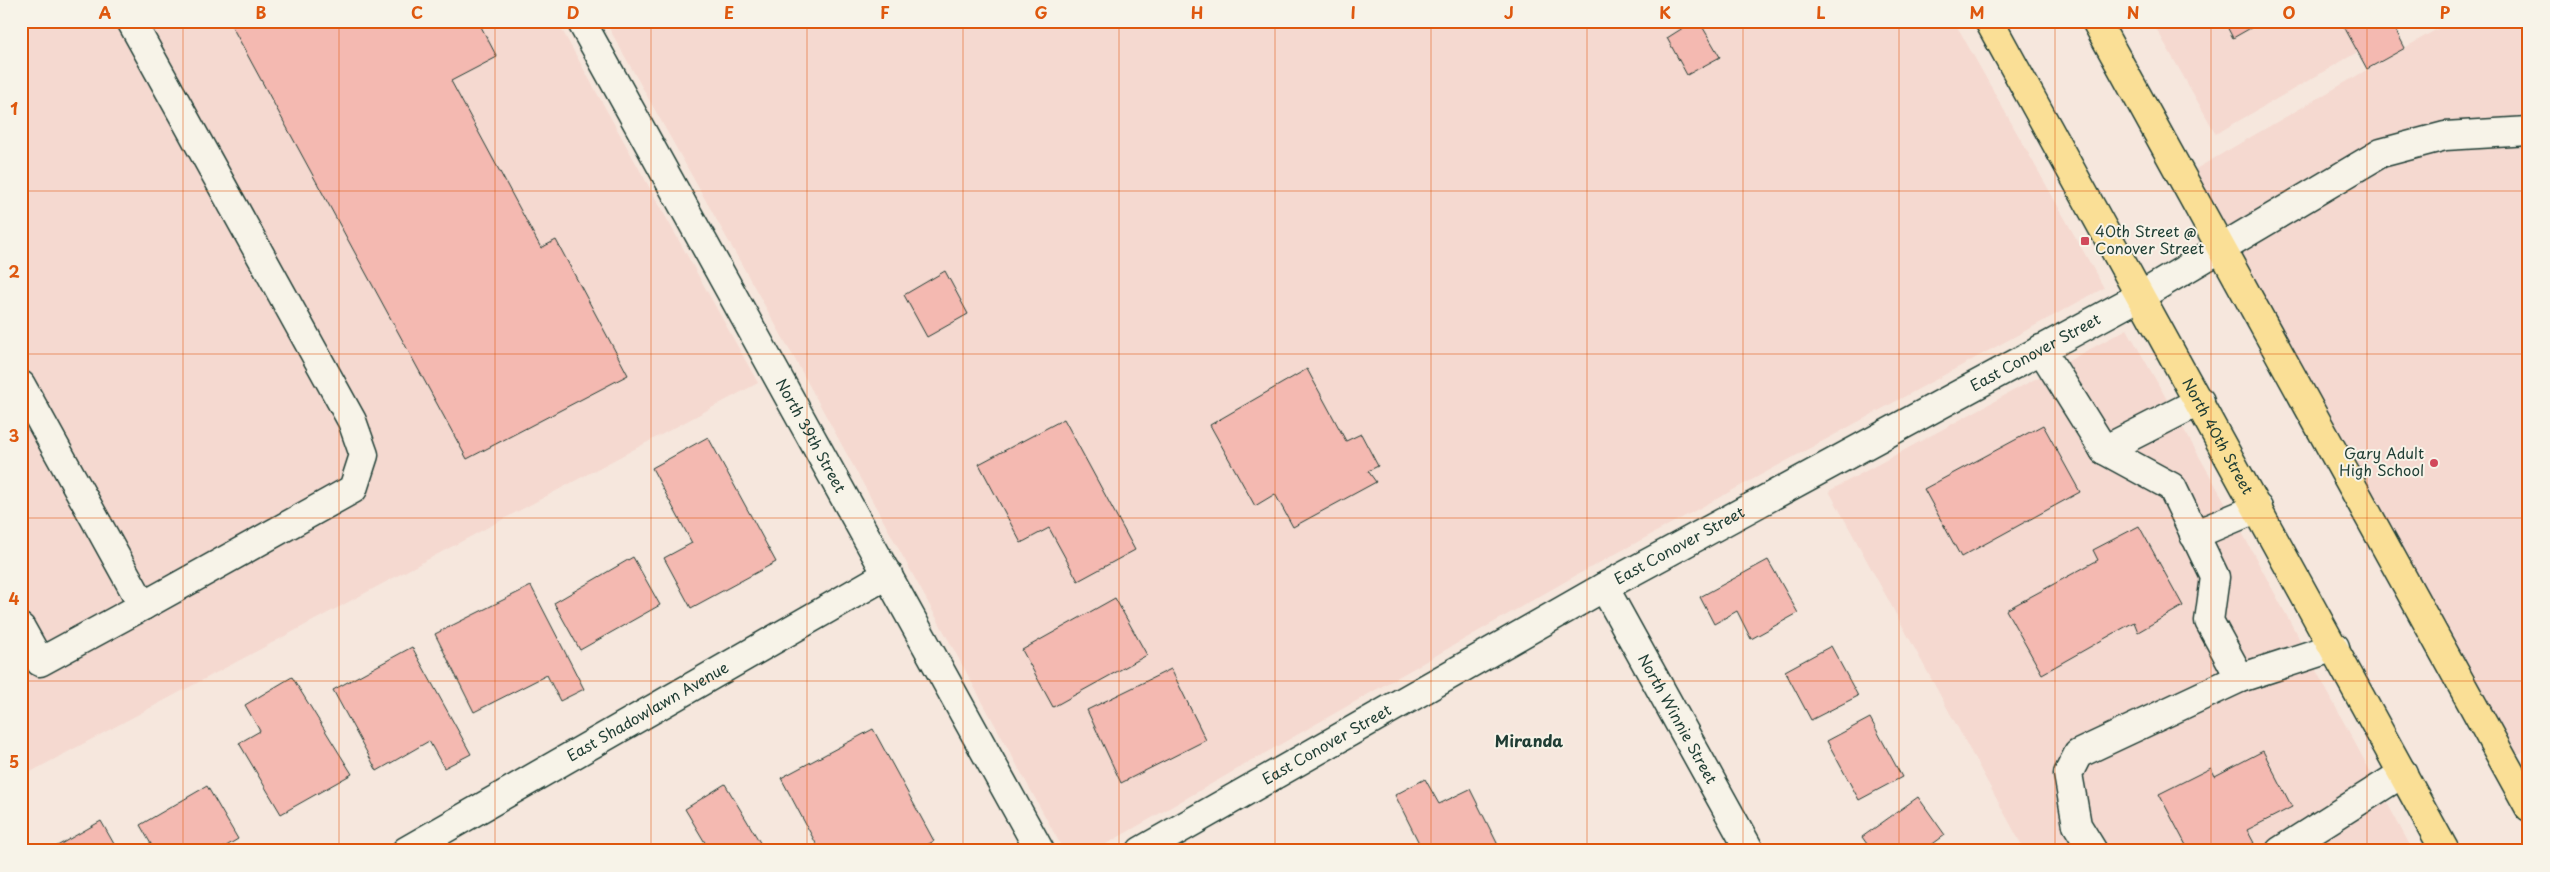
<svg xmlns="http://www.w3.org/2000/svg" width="2550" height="872" font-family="'Playpen Sans',sans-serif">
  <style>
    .built { fill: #f5d9d0 }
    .building { fill: #f4b9b1; stroke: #1f3d34 }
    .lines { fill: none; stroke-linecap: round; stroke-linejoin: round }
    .minor-casing { stroke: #1f3d34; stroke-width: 31 }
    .major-casing { stroke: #1f3d34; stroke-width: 31 }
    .minor { stroke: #f7f3e8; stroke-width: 28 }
    .major { stroke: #fadf96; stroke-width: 28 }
    .grid { fill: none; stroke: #de580e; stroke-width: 1; stroke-opacity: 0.55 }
    .poi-dot { fill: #d1495b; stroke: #f7f3e8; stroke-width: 2 }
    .labels { text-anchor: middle; stroke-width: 4; stroke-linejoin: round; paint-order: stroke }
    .poi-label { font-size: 15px; fill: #1f3d34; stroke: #f7f3e8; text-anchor: start }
    .street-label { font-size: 15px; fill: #1f3d34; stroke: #f7f3e8 }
    .neighbourhood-label { font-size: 16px; font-weight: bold; fill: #1f3d34; stroke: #f7f3e8 }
    .neatline { fill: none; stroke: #de580e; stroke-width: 2 }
    .grid-label { font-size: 16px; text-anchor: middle; font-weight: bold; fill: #de580e }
  </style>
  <rect width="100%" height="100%" fill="#f6e7dd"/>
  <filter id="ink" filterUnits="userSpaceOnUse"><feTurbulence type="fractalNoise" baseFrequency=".02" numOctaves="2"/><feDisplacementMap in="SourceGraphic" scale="10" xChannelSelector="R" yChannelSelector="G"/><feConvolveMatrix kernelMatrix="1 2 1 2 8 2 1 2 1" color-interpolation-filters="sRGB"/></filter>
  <g filter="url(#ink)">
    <path class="built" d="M21,21H557L758,383L21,777Z
      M605,21H1954L2104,288L1575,576L1094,851H1064L797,363Z
      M2152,21H2411L2216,134Z
      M2451,21H2529V749L2503,761L2182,177Z
      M2127,329L2238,525L2413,851H2025L1829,491Z"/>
    <path class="building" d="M229,21H478L497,57L451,81L541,248L556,240L628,375L467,459Z
      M1694,21H1699L1720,57L1687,75L1667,38Z
      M2224,21H2263L2233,38Z
      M2341,21H2391L2405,48L2367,69Z
      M945,271L968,314L927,337L904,295Z
      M1307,369L1346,441L1361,434L1378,466L1368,471L1376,482L1293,527L1275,494L1255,506L1210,425Z
      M1064,419L1135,550L1078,581L1049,528L1021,543L979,464Z
      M2043,425L2080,492L1961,557L1924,489Z
      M708,437L776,562L691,608L664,558L692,543L652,468Z
      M2139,526L2183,606L2138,632L2134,622L2042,674L2006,610L2098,560L2093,550Z
      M633,557L660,605L580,650L554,603Z
      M1768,560L1798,613L1751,639L1737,611L1714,624L1700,597Z
      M531,586L584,689L560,701L547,675L474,712L435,634Z
      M1115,598L1147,655L1053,707L1022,650Z
      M1831,646L1858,696L1811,720L1785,671Z
      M412,647L471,754L444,768L429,741L377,771L333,690Z
      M1171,669L1206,740L1121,783L1087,710Z
      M292,677L352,774L281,814L239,743L260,731L245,705Z
      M1870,718L1902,777L1859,800L1827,741Z
      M873,729L934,841L916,851H820L781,778Z
      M2263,751L2292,807L2247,830L2254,843L2239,851H2189L2159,794L2211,768L2215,776Z
      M1425,779L1439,804L1470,789L1501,851H1423L1395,795Z
      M725,784L765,851H710L685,809Z
      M207,786L238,839L218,851H155L140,825Z
      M1918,797L1945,835L1923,851H1872L1862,837Z
      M101,821L118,851H53L52,849Z"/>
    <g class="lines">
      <g class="minor-casing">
        <g id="minor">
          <path d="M131,21L352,421L364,455L353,489L143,606"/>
          <path id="s1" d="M581,21L1040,851"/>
          <path d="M2041,349L2104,450L2200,401"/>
          <path d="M21,385L143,606L40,662L21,628"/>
          <path d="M2104,450L2172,487L2215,577L2209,621L2240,678L2335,647"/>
          <path d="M2194,535L2258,508"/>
          <path id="s2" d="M1604,587L1750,851"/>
          <path id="s3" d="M406,851L888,574"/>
          <path id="s4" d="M1141,851L1604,587L2142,295L2381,153L2445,136L2529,131"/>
          <path d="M2093,851L2077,825L2068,774L2078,754L2240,678"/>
          <path d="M2280,851L2403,773"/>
        </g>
      </g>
      <g class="major-casing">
        <g id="major">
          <path id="s5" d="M1989,21L2445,851"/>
          <path d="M2096,21L2529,807"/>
        </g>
      </g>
      <use href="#minor" class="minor"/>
      <use href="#major" class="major"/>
    </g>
  </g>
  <path class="grid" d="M183,21V851M339,21V851M495,21V851M651,21V851M807,21V851M963,21V851M1119,21V851M1275,21V851M1431,21V851M1587,21V851M1743,21V851M1899,21V851M2055,21V851M2211,21V851M2367,21V851M21,191H2529M21,354H2529M21,518H2529M21,681H2529"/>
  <g class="poi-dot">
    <rect x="2080" y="236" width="10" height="10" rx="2.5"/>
    <circle cx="2434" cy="463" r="5"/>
  </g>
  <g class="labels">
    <g class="poi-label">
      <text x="2095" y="237">40th Street @<tspan x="2095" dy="17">Conover Street</tspan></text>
      <text x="2424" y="459" text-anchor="end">Gary Adult<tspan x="2424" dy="17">High School</tspan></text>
    </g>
    <g class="street-label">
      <text dy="5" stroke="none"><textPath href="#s4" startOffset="1024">East Conover Street</textPath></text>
      <text dy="5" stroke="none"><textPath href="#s5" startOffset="474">North 40th Street</textPath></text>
      <text dy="5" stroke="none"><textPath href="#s1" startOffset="474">North 39th Street</textPath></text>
      <text dy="5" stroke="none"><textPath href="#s4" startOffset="619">East Conover Street</textPath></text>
      <text dy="5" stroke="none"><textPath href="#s3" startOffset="279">East Shadowlawn Avenue</textPath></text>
      <text dy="5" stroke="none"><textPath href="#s2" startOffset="151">North Winnie Street</textPath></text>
      <text dy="5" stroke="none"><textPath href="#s4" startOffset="214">East Conover Street</textPath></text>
    </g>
    <g class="neighbourhood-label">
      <text x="1529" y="747">Miranda</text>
    </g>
  </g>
  <rect width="2550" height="872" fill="none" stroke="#f7f3e8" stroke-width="55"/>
  <rect x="28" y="28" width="2494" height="816" class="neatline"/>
  <g class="grid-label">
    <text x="105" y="19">A</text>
    <text x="261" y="19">B</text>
    <text x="417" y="19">C</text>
    <text x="573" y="19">D</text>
    <text x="729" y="19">E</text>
    <text x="885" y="19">F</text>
    <text x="1041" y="19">G</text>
    <text x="1197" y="19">H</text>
    <text x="1353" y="19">I</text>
    <text x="1509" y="19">J</text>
    <text x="1665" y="19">K</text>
    <text x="1821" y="19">L</text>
    <text x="1977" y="19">M</text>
    <text x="2133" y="19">N</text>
    <text x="2289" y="19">O</text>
    <text x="2445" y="19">P</text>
    <text x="14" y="115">1</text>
    <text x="14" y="278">2</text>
    <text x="14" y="442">3</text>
    <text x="14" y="605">4</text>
    <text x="14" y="768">5</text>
  </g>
</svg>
